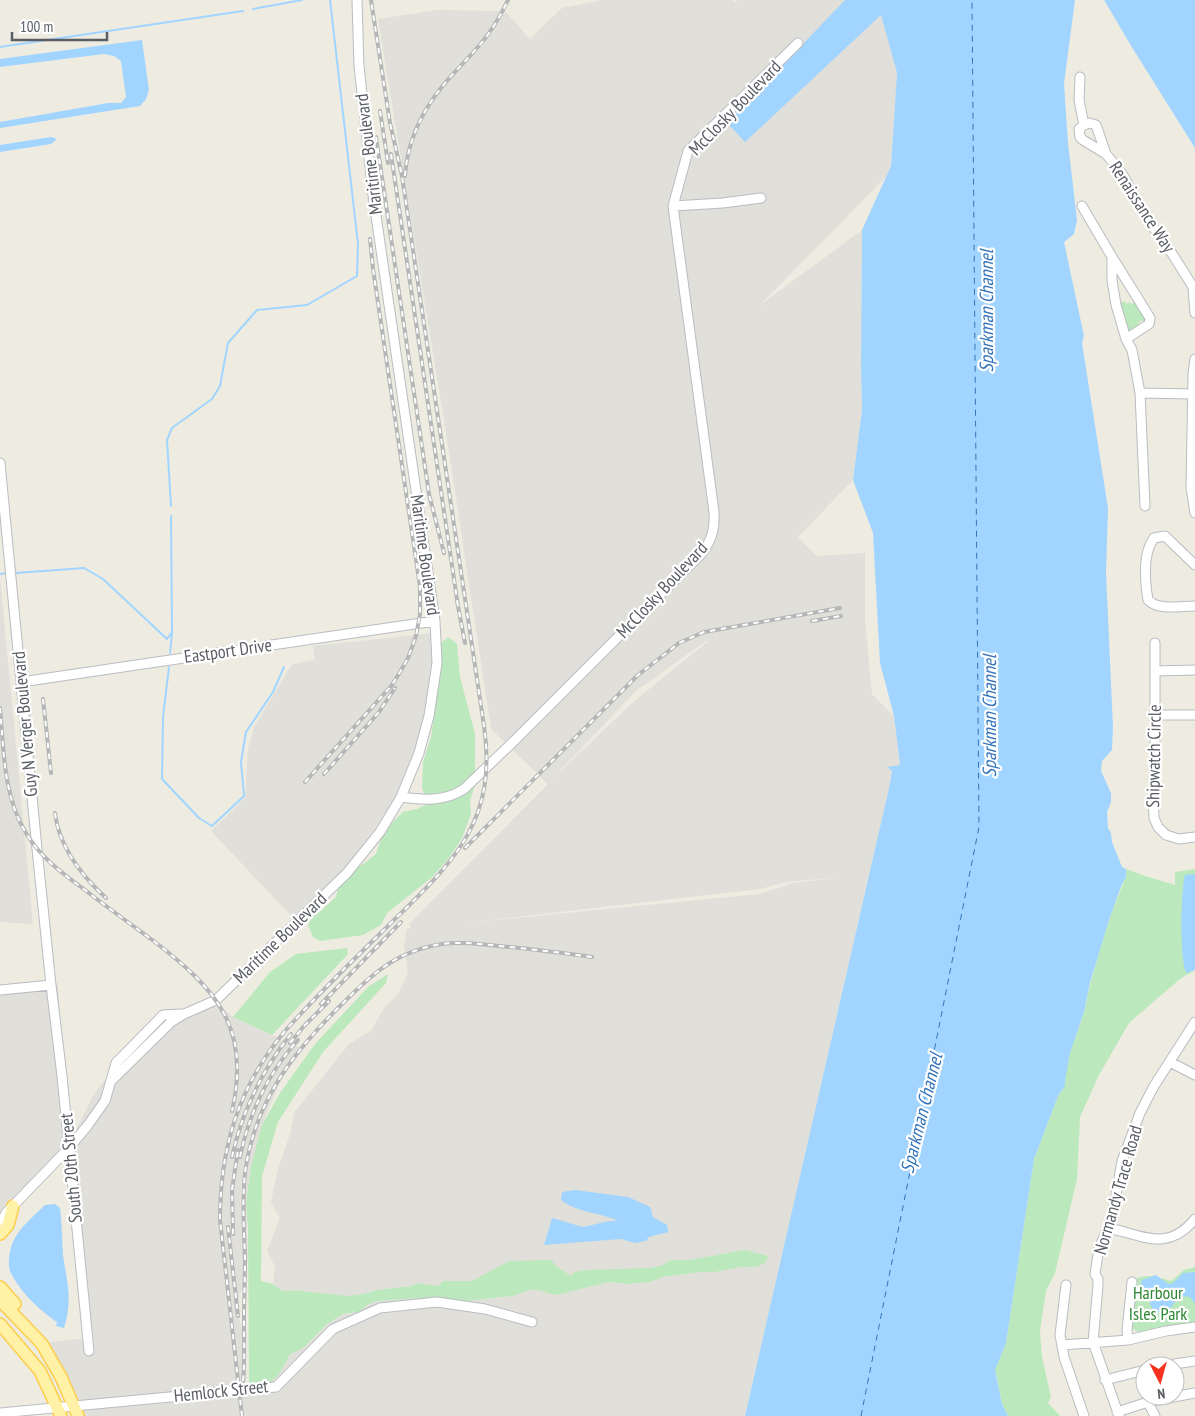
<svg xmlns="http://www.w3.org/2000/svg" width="1195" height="1416" font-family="'PT Sans Narrow',sans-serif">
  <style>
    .industrial { fill: #e1dfd9; fill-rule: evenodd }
    .green { fill: #bbe8bc }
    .water { fill: #a1d5ff }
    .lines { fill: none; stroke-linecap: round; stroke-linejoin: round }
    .stream { stroke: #a1d5ff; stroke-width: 2 }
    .ferry { stroke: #3574b9; stroke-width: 1; stroke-dasharray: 6 5; stroke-linecap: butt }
    .minor-casing { stroke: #b9bcc2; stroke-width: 11 }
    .major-casing { stroke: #fdcd4c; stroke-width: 14 }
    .minor { stroke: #fff; stroke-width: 9 }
    .major { stroke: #fff1a6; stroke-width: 11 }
    .rail-casing { stroke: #b5b6b7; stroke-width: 4 }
    .rail { stroke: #fff; stroke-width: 2; stroke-dasharray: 5.5; stroke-linecap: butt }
    .labels { text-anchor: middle; stroke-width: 4.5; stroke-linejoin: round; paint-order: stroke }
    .street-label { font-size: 18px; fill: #5a5e64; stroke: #fff }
    .park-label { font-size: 18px; fill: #2e8733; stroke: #fff }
    .water-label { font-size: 19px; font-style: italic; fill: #3574b9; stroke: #fff }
  </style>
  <rect width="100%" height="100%" fill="#eeece1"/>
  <path class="industrial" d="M602,0H733L735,2L738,0H845L834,12L881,14L897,73L891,166L886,177L760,305L862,230L861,366L862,410L853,480L798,537L816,556L865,553V620L872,694L894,716L900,765L888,767L892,771L889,788L745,1416H79L44,1345L51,1342L89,1338L68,1147L92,1097L137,1036L215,1001L233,1017L302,1049L284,1072L262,1125L251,1166L246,1204L248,1258L245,1285L239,1295L238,1312L245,1346L247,1377L245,1383L249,1386L274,1380L285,1364L289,1355L303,1347L327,1324L343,1314L358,1312L367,1305L377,1301L419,1298L466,1301L513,1296L533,1289L556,1295L609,1282L627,1284L651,1282L663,1277L701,1272H715L741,1267H757L768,1256L745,1250L689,1260H670L663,1265L650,1268L571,1276L556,1266L525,1261L509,1262L472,1281H443L438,1286L418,1283L412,1286L377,1290L364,1294L348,1296L302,1291H283L273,1284L275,1267L267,1251L280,1218L271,1203L277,1172L290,1134L294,1113L349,1044L371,1031L384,1008L398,994L408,973L404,945L407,929L411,928L409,924L548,784L491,729L445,426L378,19L437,10L505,11L530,39L562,8ZM706,641H708L632,703L551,780L636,691ZM842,877L793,883L759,894L465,923L760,889L786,882Z
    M0,577L33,924L0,922Z
    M434,633L430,706L398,796L342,874L294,919L211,831L245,798L248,748L254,727L292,664L315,660L313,646Z
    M58,983L68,1145L26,1185L11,1201L0,1216V989Z"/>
  <path class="green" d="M1125,301L1126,304L1130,302L1131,304L1136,302L1147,320L1144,323L1142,320L1138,323L1140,327L1132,331L1127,329L1119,304Z
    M448,637L457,644L460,677L475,734V785L470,800L471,814L462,838L449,858L431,878L387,913L381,925L363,935L320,941L313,937L308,925L313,916L323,909L336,897L338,888L347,873L362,865L376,854L382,836L393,822L403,812L417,809L428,804L422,788L423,762L431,737L437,696L440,644Z
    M1126,869L1142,875L1175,885V872L1195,869V970L1180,979L1129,1023L1099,1075L1080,1117L1077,1179L1055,1273L1046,1291L1040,1331L1042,1357L1051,1397L1048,1403L1060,1416H1008L1002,1404L995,1370L1006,1343L1034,1159L1058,1096L1065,1086C1062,1061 1078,1035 1084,1012C1087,1002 1088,991 1091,982C1097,959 1103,937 1111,915C1115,903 1126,880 1126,869Z
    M347,948L348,954L272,1035L233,1017L270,972L296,954Z
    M388,974L386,983L323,1052L278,1122L262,1176L261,1281L273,1284L283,1291H302L348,1296L364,1294L377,1290L412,1286L418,1283L438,1286L443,1281H472L509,1261L551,1260L556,1266L571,1276L574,1272L586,1270L650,1268L663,1265L670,1260H689L745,1250L768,1256L766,1262L757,1267H741L715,1272H701L663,1277L651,1282L627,1284L609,1282L556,1295L533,1289L513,1296L466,1301L419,1298L377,1301L367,1305L358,1312L343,1314L327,1324L303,1348L289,1355C285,1365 277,1381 266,1384C261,1386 254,1386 249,1386L248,1229L246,1204L251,1166L262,1125L280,1093L315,1044L368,987Z
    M1195,1267V1323L1140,1333L1133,1329L1132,1325L1137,1278C1153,1274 1157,1277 1171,1281L1184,1270Z"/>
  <path class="water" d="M845,0H1075L1064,84L1068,143L1077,220L1074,234L1064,242L1084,336L1082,343L1108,508L1106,573L1113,727L1112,750L1102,761L1101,771L1111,793V802L1107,812L1108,828L1111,833L1112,842L1122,867L1126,869V877L1122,884L1109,920L1090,983L1084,1012L1070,1053L1065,1080V1086L1058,1096L1034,1159L1006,1343L995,1370L1002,1404L1008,1416H745L889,788L892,771L887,767L900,765L894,716L880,663L873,533L853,480L862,410L861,366L862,230L891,166L897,73L881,15L745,142L730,126L736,114Z
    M1104,0H1195V148L1133,49Z
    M142,40L149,90L146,99L140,106L0,128V122L108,103H121L126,97L121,61L114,56L104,54L0,67V59Z
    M51,137L55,138L56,140L51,144L0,152V145Z
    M1195,874V970L1187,973C1179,965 1181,888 1185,875Z
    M575,1190L628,1197L650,1207L653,1217L667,1225L668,1232L649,1237L646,1241L635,1243L621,1239L544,1245L552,1218L583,1227L609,1221H618C600,1212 577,1213 561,1200L562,1192Z
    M55,1204L60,1208C62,1224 62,1239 63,1255C67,1282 73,1300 64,1328L56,1326L57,1322C39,1310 19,1291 10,1271C7,1263 10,1247 14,1240C20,1227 35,1215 45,1205Z
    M1195,1272V1304L1190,1297C1175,1294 1178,1301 1169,1309C1167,1311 1163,1312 1161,1313L1154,1311L1150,1304V1295L1140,1288L1142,1280L1156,1275L1168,1284L1173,1283L1183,1273Z"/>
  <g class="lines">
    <path class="stream" d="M253,9L302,0
      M0,47L243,11
      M171,506L167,440L172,428L212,399L220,386L228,343L257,310L307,305L357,276L358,244L330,0
      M16,573L84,568L103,579L167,639L172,632L171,516
      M0,574L6,573
      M170,653L172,633
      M169,667L163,717L162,779L199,818L212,826L244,796L241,762L246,732L273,692L284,667"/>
    <path class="ferry" d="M861,1416L979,827L972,0"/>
    <g class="minor-casing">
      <path id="minor" d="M1080,77L1079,100L1084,125
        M1106,154L1096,125L1089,123L1084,125L1079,129L1080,137L1083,140L1106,154L1121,172L1148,220L1173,255L1195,290
        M761,198L723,203L673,206L688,151L798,43
        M1082,206L1112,257
        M1193,287L1195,313
        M1126,339L1149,324L1150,318L1112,257V280L1116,305L1126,339L1132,350L1140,393L1145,506
        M1195,359L1193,374L1191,488L1195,513
        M1140,393L1194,394
        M0,463L37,849L51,985L62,1076L89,1351
        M1195,565L1165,536L1154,538C1142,554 1145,582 1148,600C1159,611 1180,606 1195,606
        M1155,643V760L1153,798L1154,818L1158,827L1166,835L1179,839L1195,837
        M1155,671L1195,670
        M21,682L435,621
        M1155,715H1195
        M401,797C423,800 444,802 464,789L516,739L702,553C712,540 715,528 714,512L673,206
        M0,990L51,985
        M1170,1062L1195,1075
        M112,1080L171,1022L184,1014L216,1000L347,873L380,832L401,797L419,753L429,716L437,663L435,621L373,195L359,66L357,0
        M0,1225L6,1213L68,1149L88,1125L105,1101L116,1063L163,1015L181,1014
        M1108,1228C1143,1235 1167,1253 1195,1219
        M1066,1285L1060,1335L1064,1357L1084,1416
        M1128,1340L1127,1330L1132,1282
        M1062,1345L1128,1340L1166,1331L1195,1327
        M1161,1366L1195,1361
        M1105,1380L1145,1370
        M1148,1402L1155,1416
        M1117,1412L1148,1402L1195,1393
        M0,1413L276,1387L333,1329L380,1308L437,1302L485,1309L532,1322
        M1119,1416L1093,1342L1098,1285V1279L1095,1274L1099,1248L1108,1228L1114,1207L1122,1161L1140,1113L1154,1086L1195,1022"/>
    </g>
    <g class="major-casing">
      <path id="major" d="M0,1234L8,1225L13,1206
        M0,1287L15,1304
        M0,1300L42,1344L61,1377L78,1416
        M0,1324L40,1371L61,1416"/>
    </g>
    <use href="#minor" class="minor"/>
    <use href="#major" class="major"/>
    <g class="rail-casing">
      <path id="rail" d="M380,111L388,163
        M376,137L429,494L444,553
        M391,154L458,606
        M405,176C407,144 421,113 441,88C452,74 465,62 477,48C490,34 500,17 508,0
        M457,601L465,643
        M812,621L841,616
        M43,699L51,773
        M0,708C4,750 3,796 26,833C40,857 63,874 85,890C108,908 132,925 155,942C217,990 251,1028 232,1111
        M324,774L379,712L395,688
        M305,782L392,685L400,672L408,658L416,636L420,614V587L373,269L370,239
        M55,813C59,847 82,876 106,898
        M465,848L638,675L679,643L704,632L840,608
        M321,1004L401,922
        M290,1043L304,1026L329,1001
        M232,1157C242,1112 262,1070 291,1034
        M240,1157C249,1114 268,1073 298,1040
        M228,1227L238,1316
        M233,1234L232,1190L238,1150
        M243,1381C245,1361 244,1340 244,1320C244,1300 245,1280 245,1259C244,1230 242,1202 245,1173C254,1104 291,1055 338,1008C370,976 395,951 442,944C465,941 487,945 510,947C537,950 565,953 592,957
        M242,1416L220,1220C220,1149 238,1087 285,1031C317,995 353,960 389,925C452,863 498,823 484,726L402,176L390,123L371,0"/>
    </g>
    <use href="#rail" class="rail"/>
  </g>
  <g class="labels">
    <g class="street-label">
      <text transform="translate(735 108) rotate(-46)" y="6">McClosky Boulevard</text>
      <text transform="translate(369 154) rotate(-97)" y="6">Maritime Boulevard</text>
      <text transform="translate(1142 207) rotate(57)" y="6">Renaissance Way</text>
      <text transform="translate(425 555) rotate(82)" y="6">Maritime Boulevard</text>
      <text transform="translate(662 590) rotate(-47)" y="6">McClosky Boulevard</text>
      <text transform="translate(228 651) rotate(-8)" y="6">Eastport Drive</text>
      <text transform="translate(25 724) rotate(-95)" y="6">Guy N Verger Boulevard</text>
      <text transform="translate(1154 756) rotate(-89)" y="6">Shipwatch Circle</text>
      <text transform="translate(280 938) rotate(-44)" y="6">Maritime Boulevard</text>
      <text transform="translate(71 1168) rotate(-95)" y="6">South 20th Street</text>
      <text transform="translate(1118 1190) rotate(-74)" y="6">Normandy Trace Road</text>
      <text transform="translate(221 1391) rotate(-6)" y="6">Hemlock Street</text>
    </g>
    <g class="park-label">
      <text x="1158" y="1299">Harbour<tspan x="1158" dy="21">Isles Park</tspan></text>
    </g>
    <g class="water-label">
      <text transform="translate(986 311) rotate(-90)" y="7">Sparkman Channel</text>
      <text transform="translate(989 716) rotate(-90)" y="7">Sparkman Channel</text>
      <text transform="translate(921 1113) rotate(-76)" y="7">Sparkman Channel</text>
    </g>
  </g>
  <g transform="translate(1160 1381) rotate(174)"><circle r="24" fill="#ffffff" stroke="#bdbfc1"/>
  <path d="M0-4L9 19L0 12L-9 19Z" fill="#f7321e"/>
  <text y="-8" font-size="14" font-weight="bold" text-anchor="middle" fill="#5a5e64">N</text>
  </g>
  <path d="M12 32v8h95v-8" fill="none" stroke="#5a5e64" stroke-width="2.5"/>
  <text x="20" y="32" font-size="15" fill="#5a5e64" stroke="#ffffff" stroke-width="4" paint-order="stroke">100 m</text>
</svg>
